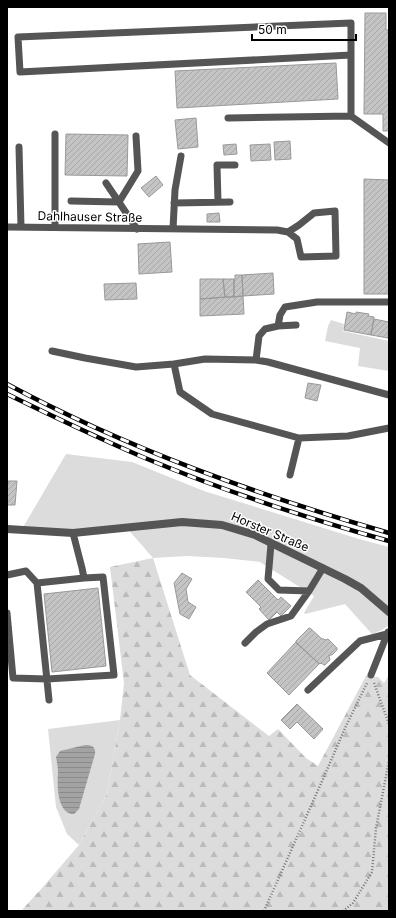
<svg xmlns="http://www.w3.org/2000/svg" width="396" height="918" font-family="Inter,sans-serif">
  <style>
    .green { fill: #dcdcdc }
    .forest { fill: url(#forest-firs) }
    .water { fill: url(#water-rules) }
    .building { fill: url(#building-hatch); stroke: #999 }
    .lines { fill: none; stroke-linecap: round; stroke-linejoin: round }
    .path { stroke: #777; stroke-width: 2.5; stroke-dasharray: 1 2; stroke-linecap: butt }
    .service { stroke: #555; stroke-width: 7 }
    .minor { stroke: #555; stroke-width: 8 }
    .rail-casing { stroke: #000; stroke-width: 4.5 }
    .rail { stroke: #fff; stroke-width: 3; stroke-dasharray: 9; stroke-linecap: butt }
    .labels { text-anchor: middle; stroke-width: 3; stroke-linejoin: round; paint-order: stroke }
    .street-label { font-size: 12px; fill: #000; stroke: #fff }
  </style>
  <defs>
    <pattern id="forest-firs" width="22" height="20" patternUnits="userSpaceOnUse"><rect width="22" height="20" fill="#dcdcdc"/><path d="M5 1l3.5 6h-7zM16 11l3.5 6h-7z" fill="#bbb"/></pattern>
    <pattern id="water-rules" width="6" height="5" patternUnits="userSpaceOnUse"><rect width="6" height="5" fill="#a3a3a3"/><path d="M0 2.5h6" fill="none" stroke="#8b8b8b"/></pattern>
    <pattern id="building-hatch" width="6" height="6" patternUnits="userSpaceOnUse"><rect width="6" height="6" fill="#c4c4c4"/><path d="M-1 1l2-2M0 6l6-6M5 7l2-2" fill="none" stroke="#a7a7a7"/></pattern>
  </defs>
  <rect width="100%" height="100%" fill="#fff"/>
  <path class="green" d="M331,320L344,324L343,331L389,341V371L358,366L360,348L325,341L328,326Z
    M66,454L132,462L204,491L359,539L389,547V625L382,630L372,634L345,604L305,614L304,613L314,596L260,562L224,558L187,556L153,558L126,527L101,530L22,529Z
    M120,720L107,794L79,845L67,834L56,807L48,729Z"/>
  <path class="forest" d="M153,558L190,675L269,736L278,729L306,758L318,766L366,676L378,677L384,683L389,675V911H21L42,888L79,845L107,794L120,720L124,683L110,567Z"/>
  <path class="water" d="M85,745C92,745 96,747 95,754L79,809L74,814C57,814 57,785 58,773C58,768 57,762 56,757L60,751Z"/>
  <path class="building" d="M365,13H386V30H389V131H383V114H364Z
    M336,63L338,99L177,108L175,71Z
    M196,118L198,147L178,149L175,120Z
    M66,134L128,135L127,176L65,175Z
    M290,141L291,159L275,160L274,142Z
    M236,144L237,154L224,155L223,145Z
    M270,144L271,160L251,161L250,145Z
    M156,176L163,185L149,197L141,188Z
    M364,179L389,180V294H364Z
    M219,213L220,222H207V214Z
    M170,242L172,272L139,274L138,244Z
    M273,273L274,294L243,296L242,275Z
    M235,275H242L243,296L234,297V279H235Z
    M200,279H223L225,297L200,299Z
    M223,279H234V297H225Z
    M136,283L137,299L105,300L104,284Z
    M243,296L244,314L200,316V299Z
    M347,312L356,314V312L369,314L368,316L374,317L371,335L344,330Z
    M374,319L389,322L388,338L371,335Z
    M308,383L321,385L317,401L305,398Z
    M7,481H17L15,505H7Z
    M182,573L192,579L186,589L188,602L196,607L189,619L180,614L174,583Z
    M258,580L278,600L281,597L291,606L281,616L277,612L269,620L259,609L261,607L246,592Z
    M98,588L106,666L52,672L44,594Z
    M309,628H310L322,639H324L325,640L328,639L337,648V650L332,655H330L329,656L330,660L325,665H324L321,663L320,664L296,643V641Z
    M296,642L319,664L289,695L267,673Z
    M297,704L323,729L314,739L297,722L290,729L281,720Z"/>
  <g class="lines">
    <path class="path" d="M374,683L389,724
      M264,911L323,779L346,726L367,683
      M343,911L353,903L372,872L376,828L389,761"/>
    <path class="service" d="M351,55L20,72L18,37L351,23V116
      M228,118L351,116L389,143
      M19,147L21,227
      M106,183L137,229
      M71,201L119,202L138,171L136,136
      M218,202L217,165H235
      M174,203L230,202
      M7,227L277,230L288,232L297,239L301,257L336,256L335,211L314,213L299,225L288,232
      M55,227V134
      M173,229L175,190L181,156
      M296,325L278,326L265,329L259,336L256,360L268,362L389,395
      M278,326L280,315L285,307L317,302H389
      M52,351L85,358L136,367L174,364L205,359L256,360
      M174,364L180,392L212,414L299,438L290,475
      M299,438L348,436L389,428
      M271,544L268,579L279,590L309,591L323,568
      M7,575L26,571L37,583
      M7,613L13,678L47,679L114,675L103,577L84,578
      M245,643L256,632L267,624L291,616L309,591
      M371,675L388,632
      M308,690L360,641L387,634L389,635
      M49,700L37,583L84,578L82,568L73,533"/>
    <path class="minor" d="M7,529L73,533L182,522L222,525L255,535L345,579L361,588L389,612"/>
    <g class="rail-casing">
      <path id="rail" d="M7,384C128,449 258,495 389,533
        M7,394C52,416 98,438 145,458C224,491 306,518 389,541"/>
    </g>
    <use href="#rail" class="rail"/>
  </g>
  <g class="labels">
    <g class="street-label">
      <text transform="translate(90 217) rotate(1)" y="4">Dahlhauser Straße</text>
      <text transform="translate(270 532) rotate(23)" y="4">Horster Straße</text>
    </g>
  </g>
  <rect width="396" height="918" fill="none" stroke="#000000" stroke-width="16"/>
  <path d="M252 34v6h104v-6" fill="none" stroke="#000000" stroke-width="2"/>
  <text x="258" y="34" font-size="12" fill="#000000" stroke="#ffffff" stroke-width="3" paint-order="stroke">50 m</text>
</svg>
